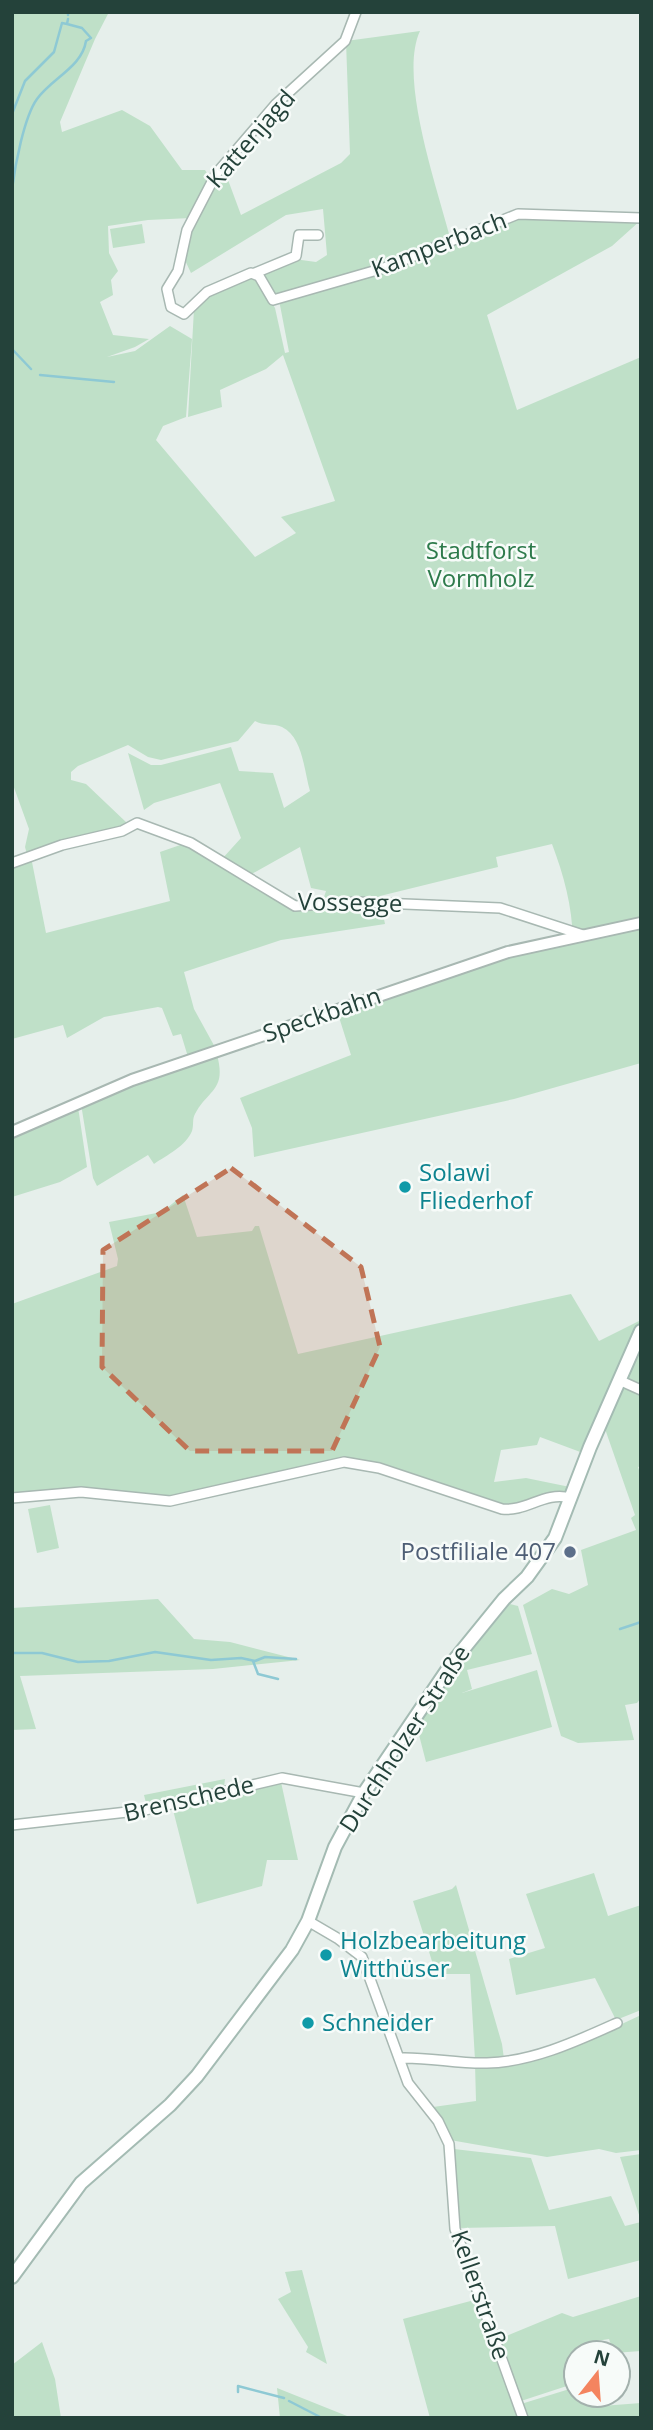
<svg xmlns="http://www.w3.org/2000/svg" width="653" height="2430" font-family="'Open Sans',sans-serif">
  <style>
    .green { fill: #bfe0c8 }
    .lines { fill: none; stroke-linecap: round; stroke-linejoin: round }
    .stream { stroke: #8ec9d4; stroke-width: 2.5 }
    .minor-casing { stroke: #a8b8b2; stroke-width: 12 }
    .tertiary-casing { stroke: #a8b8b2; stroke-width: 14 }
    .secondary-casing { stroke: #a4bbb3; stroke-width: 16 }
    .minor { stroke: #fff; stroke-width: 9 }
    .tertiary { stroke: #fff; stroke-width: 10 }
    .secondary { stroke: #fff; stroke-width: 12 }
    .marked { fill: #c07456; fill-opacity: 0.2; stroke: #c07456; stroke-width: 5; stroke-dasharray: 14 9; stroke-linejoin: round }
    .culture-dot { fill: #0f9aa8; stroke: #f7fbf9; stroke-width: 2.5 }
    .service-dot { fill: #5c6f8a; stroke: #f7fbf9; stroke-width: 2.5 }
    .labels { text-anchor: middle; stroke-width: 5; stroke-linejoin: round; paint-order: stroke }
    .street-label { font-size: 24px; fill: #24423a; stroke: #f7fbf9 }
    .park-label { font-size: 24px; fill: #2d7a4b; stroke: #f7fbf9 }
    .culture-label { font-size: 24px; fill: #0d838f; stroke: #f7fbf9; text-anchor: start }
    .service-label { font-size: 24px; fill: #4e5e75; stroke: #f7fbf9; text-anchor: end }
  </style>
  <rect width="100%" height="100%" fill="#e6efeb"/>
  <path class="green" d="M12,12H109L95,39L60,122L62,132L122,110L150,126L182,170H205L211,179L191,218L148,220L108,226L109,253L118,271L111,280L113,295L100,302L113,335L149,339L135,347L107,357L135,351L170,326L192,339L186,417L163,426L156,440L255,557L296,533L281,517L335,501L283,355L266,369L220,390L222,407L188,417L194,309C206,293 234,276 255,277L275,308L285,353L289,352L279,300L260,273L294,259L316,262L327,255L323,209L286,215L191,273L183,256L194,218L224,169L241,215L341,163L350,154L346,41L420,31C398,78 438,190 451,241L519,216L641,220L612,246L487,315L517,410L641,357V1063L514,1099L254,1157L252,1128L240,1098L351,1055L338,1014L501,958L573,940C572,905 564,876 552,844L496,857L498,867L380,896V900L322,903L326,891L311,888L300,847L248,876L222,859L241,838L220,783L154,803L144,810L128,753L151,765H161L231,747L239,771L273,773L284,808L310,791C304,771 303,737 282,727C273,723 263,726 255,721L238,741L161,760L148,757L128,745L78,766L71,772V780L86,784L127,823L124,828L27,854L25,847L29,829L12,782Z
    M142,224L145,243L113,248L110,229Z
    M186,843L291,907L381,904L385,924L281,940L184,972L194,1009L216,1049L188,1057L181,1034L173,1036L162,1008L158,1007L104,1017L67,1038L63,1025L12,1039V865L31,857L46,933L170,901L160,852Z
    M217,1055C227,1091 207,1090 195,1114C192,1119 194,1125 192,1131C186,1146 167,1155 154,1164L148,1155L97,1186L93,1178L81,1104Z
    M78,1107L87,1167L60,1182L12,1197V1135Z
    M183,1195L197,1237L252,1231L255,1226H259L298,1354L571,1294L599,1341L641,1320V1466L638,1467L641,1476V1698L637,1703L625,1705L634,1740L578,1743L561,1736L523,1605L552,1589L569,1594L588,1585L581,1550L636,1530L631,1518L635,1515L604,1426L583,1453L540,1437L537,1445L501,1450L494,1482L526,1478L570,1487L569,1491L508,1508L354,1461L180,1499L129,1495L12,1496V1304L117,1266L118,1259L109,1222L162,1212Z
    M50,1505L59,1548L37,1553L28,1509Z
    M158,1599L194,1639L230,1642L300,1660L213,1669L20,1676L36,1729L12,1730V1608Z
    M510,1604L518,1606L532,1654L467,1670L472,1689L462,1693L537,1670L552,1727L426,1762L418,1731L420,1722L416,1719Z
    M225,1779L224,1787L209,1792L281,1782L298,1860H267L262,1886L197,1904L171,1802L147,1807L144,1795Z
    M594,1873L608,1916L641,1905V2010L616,2020L595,1978L516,1995L509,1959L545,1948L526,1894Z
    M456,1885L502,2044L504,2059L475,2060L470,1974H436L413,1901L452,1889Z
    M641,2015V2150L616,2153L599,2149L547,2157L450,2140L433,2107L476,2101L475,2064L487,2065L609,2030Z
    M454,2149L531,2158L549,2210L611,2196L625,2226L641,2222V2260L568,2279L555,2226L458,2228Z
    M641,2154V2221L620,2157Z
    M302,2270L327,2364L306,2352L308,2347L278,2299L291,2292L285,2272Z
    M641,2296V2351L614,2353L609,2339L590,2342L571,2361L576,2383L521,2401L499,2339L562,2313L573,2317Z
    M478,2299L520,2418H430L403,2319Z
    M42,2342L55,2379L61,2418H12V2365Z
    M576,2387V2395H587L589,2407L641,2403V2418H525L521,2404Z
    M277,2388L352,2418H280Z"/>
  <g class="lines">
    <path class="stream" d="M68,12V15
      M12,114L25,81L54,52L62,23L67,24
      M12,189C15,166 24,117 37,99C52,78 82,67 86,41L91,38L82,28L67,24L68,19
      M12,349L31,369
      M40,375L114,382
      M620,1629L641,1622
      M12,1653H42L78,1662L109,1661L155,1652L211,1660L241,1658L255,1661L265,1657L296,1659
      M253,1661L258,1674L278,1679
      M238,2392V2386L284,2398
      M289,2401L322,2418"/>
    <g class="minor-casing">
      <path id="minor" d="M356,12L345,41L276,104L216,174L187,230L178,271L167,289L171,307L184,314L207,292L251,273L259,276L273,300L384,268L518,214L641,218
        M255,273L296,256L299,235H318
        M12,863L62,845L122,831L137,823L191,843L295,906L357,902L500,908L583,935
        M621,1381L641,1390
        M12,1498L81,1492L170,1501L344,1462L379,1468L502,1509C526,1512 545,1491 570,1498
        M12,1825L145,1810L282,1778L364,1793
        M308,1921L337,1938L362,1957L408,2083L438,2121L449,2144L455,2229L523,2418
        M400,2058C429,2057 458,2064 487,2063C532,2062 577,2041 617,2023"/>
    </g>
    <g class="tertiary-casing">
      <path id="tertiary" d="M12,1132L132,1080L508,952L641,923"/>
    </g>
    <g class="secondary-casing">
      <path id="secondary" d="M12,2277L81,2183L170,2105L197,2076L292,1950L308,1921L335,1847L364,1793L452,1663L504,1599L527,1577L555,1538L590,1447L641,1331"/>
    </g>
    <use href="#minor" class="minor"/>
    <use href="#tertiary" class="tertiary"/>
    <use href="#secondary" class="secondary"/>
  </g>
  <path class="marked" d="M231,1168L361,1267L380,1347L332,1451H190L102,1367L103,1250Z"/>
  <g class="culture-dot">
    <circle cx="405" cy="1187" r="7"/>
    <circle cx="326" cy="1955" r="7"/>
    <circle cx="308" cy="2023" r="7"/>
  </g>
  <circle class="service-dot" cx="570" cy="1552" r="7"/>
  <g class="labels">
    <g class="street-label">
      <text transform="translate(251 139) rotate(-49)" y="8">Kattenjagd</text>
      <text transform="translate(439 245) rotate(-21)" y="8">Kamperbach</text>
      <text transform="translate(350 903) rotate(1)" y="8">Vossegge</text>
      <text transform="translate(322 1015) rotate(-19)" y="8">Speckbahn</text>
      <text transform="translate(405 1739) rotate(-57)" y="8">Durchholzer Straße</text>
      <text transform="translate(189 1799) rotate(-13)" y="8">Brenschede</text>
      <text transform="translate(480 2295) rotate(71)" y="8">Kellerstraße</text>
    </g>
    <g class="park-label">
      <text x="481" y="559">Stadtforst<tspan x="481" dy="28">Vormholz</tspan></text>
    </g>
    <g class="culture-label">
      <text x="419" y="1181">Solawi<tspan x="419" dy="28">Fliederhof</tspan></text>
      <text x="340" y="1949">Holzbearbeitung<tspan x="340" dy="28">Witthüser</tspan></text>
      <text x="322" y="2031">Schneider</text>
    </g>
    <g class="service-label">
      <text x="556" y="1560">Postfiliale 407</text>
    </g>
  </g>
  <rect width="653" height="2430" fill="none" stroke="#24423a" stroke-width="28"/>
  <g transform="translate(597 2374) rotate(17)"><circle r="33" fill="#f7fbf9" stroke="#a3b1ad" stroke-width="2"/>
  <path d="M0-5L12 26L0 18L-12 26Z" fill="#f4845f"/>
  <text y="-10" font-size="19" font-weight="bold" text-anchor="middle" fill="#24423a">N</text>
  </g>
</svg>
